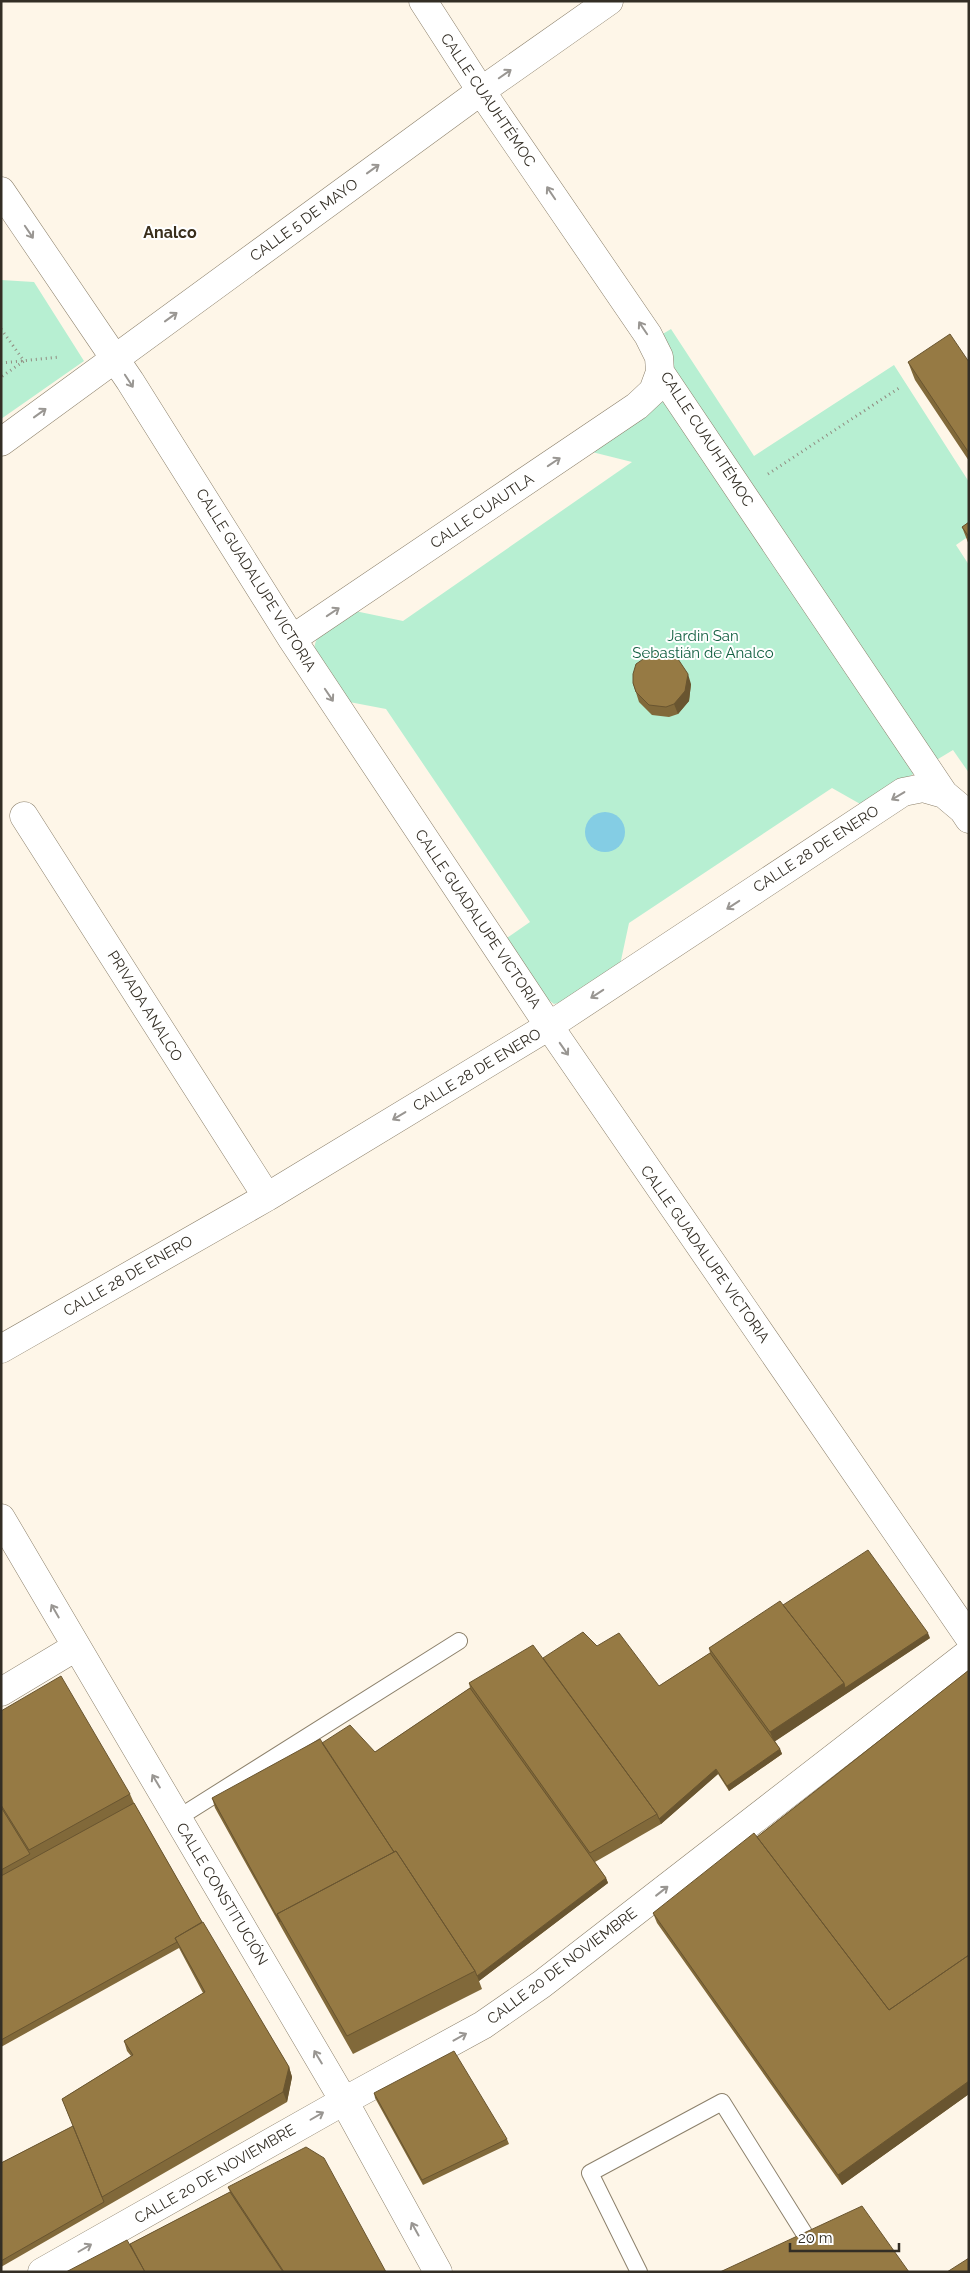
<svg xmlns="http://www.w3.org/2000/svg" width="970" height="2273" font-family="Raleway,sans-serif">
  <style>
    .green { fill: #b7efd2 }
    .water { fill: #84cde4 }
    .lines { fill: none; stroke-linecap: round; stroke-linejoin: round }
    .lane-casing { stroke: #8c806b; stroke-width: 18 }
    .street-casing { stroke: #8c806b; stroke-width: 29 }
    .path { stroke: #918b80; stroke-width: 3; stroke-dasharray: 1 4; stroke-linecap: butt }
    .lane { stroke: #fff; stroke-width: 16 }
    .street { stroke: #fff; stroke-width: 28 }
    .wall { fill: #81693a }
    .shaded-wall { fill: #695530 }
    .building { fill: #967a44; stroke: #695530 }
    .oneway { stroke: #999692 }
    .labels { text-anchor: middle; stroke-width: 4; stroke-linejoin: round; paint-order: stroke }
    .street-label { font-size: 15px; fill: #332e25; stroke: #fff }
    .park-label { font-size: 15px; fill: #136042; stroke: #fff }
    .neighbourhood-label { font-size: 16px; font-weight: bold; fill: #3a2f1c; stroke: #fff }
  </style>
  <rect width="100%" height="100%" fill="#fef6e8"/>
  <path class="green" d="M1,280L34,282L84,361L1,419Z
    M671,329L754,456L894,365L969,482V536L956,545L969,565V773L953,750L862,805L832,788L629,923L620,965L569,1000L554,1004L539,993L504,940L530,922L386,709L344,701C331,682 300,655 322,632C330,623 345,617 355,611L403,621L632,462L588,451L652,405L661,335Z"/>
  <path class="water" d="M585 832a20 20 0 1 1 40 0a20 20 0 1 1-40 0Z"/>
  <g class="lines">
    <g class="lane-casing">
      <path id="lane" d="M178,1818L459,1641
        M639,2272L590,2173L722,2102L809,2241L798,2247"/>
    </g>
    <g class="street-casing">
      <path id="street" d="M423,1L481,91L648,335L659,357L660,372L944,794L963,810L969,819
        M1,191L130,381L292,639L549,1026L969,1637
        M1,442L481,91L609,1
        M292,639L637,406L653,391L660,372
        M24,816L267,1197
        M1,1349L267,1197L549,1026L903,792L923,788L944,794
        M1,1518L344,2101L438,2272
        M1,1692L76,1647
        M42,2272L344,2101L483,2025L542,1984L969,1653"/>
    </g>
    <path class="path" d="M1,329L24,361L1,377
      M1,363L60,357
      M768,474L899,388"/>
    <use href="#lane" class="lane"/>
    <use href="#street" class="street"/>
  </g>
  <path class="wall" d="M908,362H969V461L915,380Z
    M969,522V545L962,527Z
    M633,683L691,684L689,701L678,714L669,717L652,715L639,702Z
    M783,1605L930,1638L775,1741L780,1749L782,1754L729,1791L718,1774L661,1824L595,1862L606,1878L608,1883L479,1981L482,1989L353,2054L284,1932L215,1808L212,1798L375,1752L470,1688L469,1683L543,1658L597,1646L659,1686L710,1653L709,1648Z
    M969,1670V2094L842,2185L657,1923L653,1913L757,1837Z
    M1,1711L130,1794L134,1803L202,1922L289,2067L292,2077L287,2102L1,2267V2163L73,2126L62,2099L131,2056L127,2051L124,2041L203,1993L179,1948L1,2047Z
    M374,2093L507,2139L509,2144L423,2185L375,2098Z
    M228,2187L386,2272H66L130,2244L230,2192Z"/>
  <path class="shaded-wall" d="M688,674L691,684L689,701L678,714L674,704Z
    M928,1633L930,1638L774,1742L770,1732L844,1683Z
    M780,1749L782,1754L729,1791L727,1786Z
    M716,1769L718,1774L661,1824L659,1819Z
    M606,1878L608,1883L479,1981L477,1976Z
    M289,2067L292,2077L287,2102L283,2092Z
    M969,2081V2094L842,2185L838,2175Z"/>
  <path class="building" d="M950,334L969,362V453L908,362Z
    M969,522V537L962,527Z
    M661,652L670,654L678,659L688,674L685,691L674,704L666,707L649,705L636,692L633,683V674L636,664L652,653Z
    M868,1550L928,1633L845,1688L844,1683L783,1605Z
    M780,1601L844,1683L770,1732L709,1648Z
    M583,1632L597,1646L619,1633L659,1686L710,1653L780,1749L727,1786L716,1769L659,1819L657,1814L543,1658Z
    M533,1645L657,1814L590,1853L469,1683Z
    M969,1670V1955L889,2010L757,1837Z
    M61,1676L130,1794L29,1850L1,1805V1711Z
    M470,1688L606,1878L477,1976L475,1971L396,1851L394,1852L322,1743L350,1725L375,1752Z
    M320,1739L394,1852L277,1914L280,1922L212,1798Z
    M134,1803L202,1922L175,1938L177,1942L1,2040V1876Z
    M1,1807L30,1854L1,1870Z
    M754,1833L889,2010L969,1955V2081L838,2175L653,1913Z
    M396,1851L475,1971L347,2036L277,1914Z
    M203,1922L289,2067L283,2092L102,2197L62,2099L133,2055L124,2041L205,1992L175,1938Z
    M454,2051L507,2139L422,2180L374,2093Z
    M73,2126L104,2202L1,2261V2163Z
    M306,2147L324,2158L386,2272H284L228,2187Z
    M230,2192L283,2272H145L130,2244Z
    M862,2206L909,2272H720Z
    M127,2240L145,2272H66Z
    M969,2258V2272H947Z"/>
  <defs><path id="oneway-shaft" d="M-6 0H5M1.5-3L5.5 0L1.5 3" fill="none" stroke-width="1.6" stroke-linecap="round" stroke-linejoin="round" transform="scale(1.25)"/></defs>
  <g class="oneway">
    <use href="#oneway-shaft" transform="translate(505 74) rotate(-35)"/>
    <use href="#oneway-shaft" transform="translate(373 169) rotate(-36)"/>
    <use href="#oneway-shaft" transform="translate(551 193) rotate(-124)"/>
    <use href="#oneway-shaft" transform="translate(29 232) rotate(56)"/>
    <use href="#oneway-shaft" transform="translate(171 317) rotate(-36)"/>
    <use href="#oneway-shaft" transform="translate(643 328) rotate(-124)"/>
    <use href="#oneway-shaft" transform="translate(129 381) rotate(57)"/>
    <use href="#oneway-shaft" transform="translate(40 413) rotate(-36)"/>
    <use href="#oneway-shaft" transform="translate(554 462) rotate(-34)"/>
    <use href="#oneway-shaft" transform="translate(333 612) rotate(-34)"/>
    <use href="#oneway-shaft" transform="translate(329 695) rotate(56)"/>
    <use href="#oneway-shaft" transform="translate(898 796) rotate(149)"/>
    <use href="#oneway-shaft" transform="translate(733 905) rotate(147)"/>
    <use href="#oneway-shaft" transform="translate(597 994) rotate(147)"/>
    <use href="#oneway-shaft" transform="translate(564 1049) rotate(55)"/>
    <use href="#oneway-shaft" transform="translate(399 1116) rotate(149)"/>
    <use href="#oneway-shaft" transform="translate(55 1611) rotate(-120)"/>
    <use href="#oneway-shaft" transform="translate(156 1781) rotate(-121)"/>
    <use href="#oneway-shaft" transform="translate(662 1891) rotate(-38)"/>
    <use href="#oneway-shaft" transform="translate(460 2037) rotate(-29)"/>
    <use href="#oneway-shaft" transform="translate(318 2057) rotate(-121)"/>
    <use href="#oneway-shaft" transform="translate(317 2116) rotate(-30)"/>
    <use href="#oneway-shaft" transform="translate(415 2229) rotate(-119)"/>
    <use href="#oneway-shaft" transform="translate(85 2248) rotate(-30)"/>
  </g>
  <g class="labels">
    <g class="street-label">
      <text transform="translate(488 100) rotate(56)" y="5">CALLE CUAUHTÉMOC</text>
      <text transform="translate(304 220) rotate(-36)" y="5">CALLE 5 DE MAYO</text>
      <text transform="translate(707 439) rotate(57)" y="5">CALLE CUAUHTÉMOC</text>
      <text transform="translate(482 511) rotate(-34)" y="5">CALLE CUAUTLA</text>
      <text transform="translate(256 580) rotate(58)" y="5">CALLE GUADALUPE VICTORIA</text>
      <text transform="translate(816 849) rotate(-33)" y="5">CALLE 28 DE ENERO</text>
      <text transform="translate(478 919) rotate(56)" y="5">CALLE GUADALUPE VICTORIA</text>
      <text transform="translate(145 1006) rotate(58)" y="5">PRIVADA ANALCO</text>
      <text transform="translate(477 1070) rotate(-31)" y="5">CALLE 28 DE ENERO</text>
      <text transform="translate(705 1254) rotate(55)" y="5">CALLE GUADALUPE VICTORIA</text>
      <text transform="translate(128 1276) rotate(-30)" y="5">CALLE 28 DE ENERO</text>
      <text transform="translate(222 1894) rotate(59)" y="5">CALLE CONSTITUCIÓN</text>
      <text transform="translate(562 1966) rotate(-37)" y="5">CALLE 20 DE NOVIEMBRE</text>
      <text transform="translate(215 2174) rotate(-30)" y="5">CALLE 20 DE NOVIEMBRE</text>
    </g>
    <g class="park-label">
      <text x="703" y="641">Jardin San<tspan x="703" dy="17">Sebastián de Analco</tspan></text>
    </g>
    <g class="neighbourhood-label">
      <text x="170" y="238">Analco</text>
    </g>
  </g>
  <rect width="970" height="2273" fill="none" stroke="#332e25" stroke-width="5"/>
  <path d="M790 2243v8h109v-8" fill="none" stroke="#332e25" stroke-width="2.5"/>
  <text x="798" y="2243" font-size="15" fill="#332e25" stroke="#ffffff" stroke-width="4" paint-order="stroke">20 m</text>
</svg>
